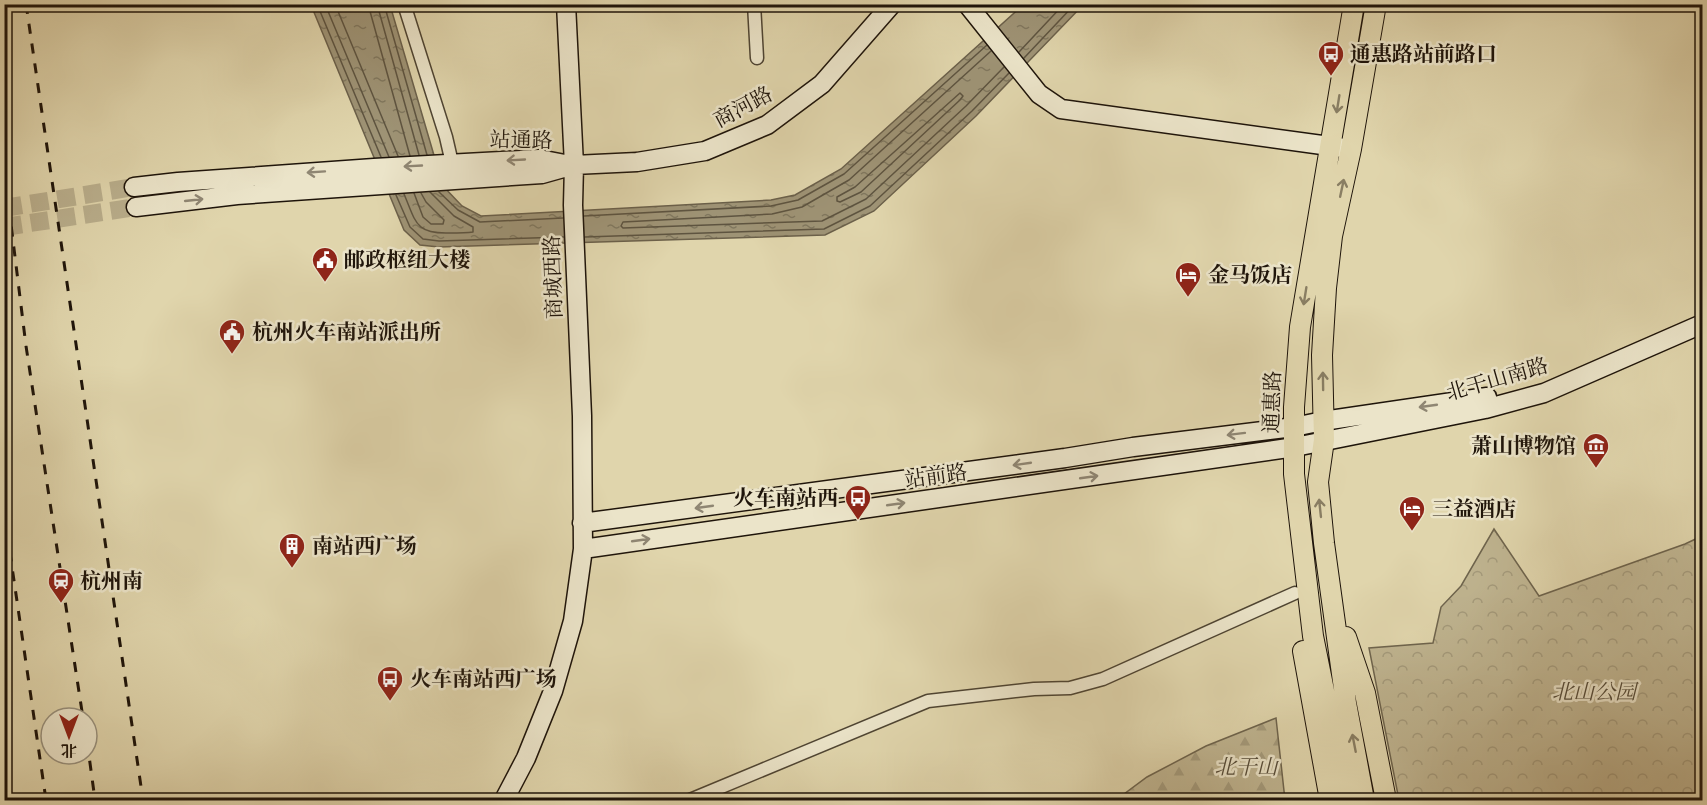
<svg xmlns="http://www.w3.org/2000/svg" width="1707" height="805" font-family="'EB Garamond','Noto Serif SC',serif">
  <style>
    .forest { fill: url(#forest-firs); stroke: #6e644d; stroke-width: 1.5 }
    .park { fill: url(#park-crowns); stroke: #6e644d; stroke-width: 1.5 }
    .water { fill: url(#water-ripples); stroke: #6b604a; stroke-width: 1.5 }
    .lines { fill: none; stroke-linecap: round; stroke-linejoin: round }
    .shore { stroke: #5e5440; stroke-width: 1.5 }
    .secondary-tunnel { stroke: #b9ae8c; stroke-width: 18; stroke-dasharray: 18 9; stroke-linecap: butt }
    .street-casing { stroke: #4e4432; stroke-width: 15 }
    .secondary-casing { stroke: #1e140a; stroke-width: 21 }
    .primary-casing { stroke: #1e140a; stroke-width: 22 }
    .street { stroke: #ebe4c9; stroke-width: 12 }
    .secondary { stroke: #ebe4c9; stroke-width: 18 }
    .primary { stroke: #e0d5ac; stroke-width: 20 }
    .rail { stroke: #1e140a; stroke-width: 3; stroke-dasharray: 10 10; stroke-linecap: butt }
    .oneway { stroke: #897e63 }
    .oneway2 { stroke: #8f8673 }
    .labels { text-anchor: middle; stroke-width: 5; stroke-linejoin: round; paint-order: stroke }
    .poi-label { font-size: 21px; font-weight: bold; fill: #1e140a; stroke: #ebe4c9; text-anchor: start }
    .street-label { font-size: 21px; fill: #1e140a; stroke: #ebe4c9 }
    .park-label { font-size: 21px; font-style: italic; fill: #564c39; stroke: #ebe4c9 }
  </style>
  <defs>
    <pattern id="forest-firs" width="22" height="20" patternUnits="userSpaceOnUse" patternTransform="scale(1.5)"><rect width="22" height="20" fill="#bfb490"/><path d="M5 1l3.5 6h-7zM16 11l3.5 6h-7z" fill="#a49a7b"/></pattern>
    <pattern id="park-crowns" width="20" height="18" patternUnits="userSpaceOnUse" patternTransform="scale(1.5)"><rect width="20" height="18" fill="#bfb490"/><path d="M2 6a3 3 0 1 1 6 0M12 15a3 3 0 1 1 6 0" fill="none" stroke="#a49a7b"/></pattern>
    <pattern id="water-ripples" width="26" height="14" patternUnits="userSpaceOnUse" patternTransform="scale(1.5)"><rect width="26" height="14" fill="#9e9375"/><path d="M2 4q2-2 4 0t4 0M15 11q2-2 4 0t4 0" fill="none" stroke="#80775e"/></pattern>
  </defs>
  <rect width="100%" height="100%" fill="#e0d5ac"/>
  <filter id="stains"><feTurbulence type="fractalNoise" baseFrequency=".00333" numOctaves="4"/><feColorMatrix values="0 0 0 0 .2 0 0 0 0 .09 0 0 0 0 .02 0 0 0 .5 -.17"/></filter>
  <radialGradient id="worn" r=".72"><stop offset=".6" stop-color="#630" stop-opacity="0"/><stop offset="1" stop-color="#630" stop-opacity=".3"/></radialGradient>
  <path class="forest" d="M1276,718L1285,800H1116L1147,777L1206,746Z"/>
  <path class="park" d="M1494,529L1539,596L1685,544L1702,536V800H1399L1369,648L1433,643L1441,607L1461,586Z"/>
  <path class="water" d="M311,5H390L443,186L462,206L481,216L771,200L795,195L841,169L1023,5H1083L976,116L874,211L825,235L439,247L420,245L404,230Z"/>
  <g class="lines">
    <path class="shore" d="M317,4L381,157
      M325,4L389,157
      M335,4L398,156
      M368,4L410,156
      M377,4L419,155
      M384,4L427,155
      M991,51L849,180L802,207L772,214L623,222L621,226L623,228L822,221L866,199L966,106L1004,67
      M1019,52L1064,4
      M1024,58L1075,4
      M960,93L963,96L960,100L861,192L840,202L837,201V197L855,187Z
      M439,192L458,210L480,222L563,218
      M414,193L423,217L431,224H443L444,220L426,202L421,193
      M404,194C416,222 415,234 449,233C457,233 466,233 473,232V227L454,216L430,192
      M396,195L410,227L423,239L439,241L564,237
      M584,216L771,206L798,200L844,174L987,45
      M585,237L824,229L870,206L972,111L1009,73"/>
    <path class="secondary-tunnel" d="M4,208L134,187
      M4,227L136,207"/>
    <g class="street-casing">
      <path id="street" d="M404,4L446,137L452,163
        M754,4L757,58
        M690,800L928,701L1034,689L1070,688L1103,679L1295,593"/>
    </g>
    <g class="secondary-casing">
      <path id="secondary" d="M967,4L1039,94L1061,109L1344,148
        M134,187L178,182L374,168L539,159L570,165
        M136,207L237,195L542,174L574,165L637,162L705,151L767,125L822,84L892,4
        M582,523L1065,458L1133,447L1294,427L1323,421L1487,397
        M583,549L1295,447L1485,409L1544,393L1702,324
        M504,800L526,758L553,691L573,621L583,549L582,416L573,205L574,165L566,4"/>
    </g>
    <g class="primary-casing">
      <path id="primary" d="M1346,637L1365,693L1386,800
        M1303,651L1330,800
        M1346,800L1313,636L1294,474V407L1300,327L1354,4
        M1364,800L1346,703L1324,543L1318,482L1324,440L1322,355L1326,288L1332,236L1351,149L1376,4"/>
    </g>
    <use href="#street" class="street"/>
    <use href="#secondary" class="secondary"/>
    <use href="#primary" class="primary"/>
    <path class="rail" d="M26,4L143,800
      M4,147L8,200L26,346L83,718
      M4,512L46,800
      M87,741L95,800"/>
  </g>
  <defs><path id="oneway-shaft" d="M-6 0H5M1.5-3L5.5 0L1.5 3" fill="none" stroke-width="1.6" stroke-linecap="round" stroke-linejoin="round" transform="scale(1.5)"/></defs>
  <g class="oneway">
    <use href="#oneway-shaft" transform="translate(1338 104) rotate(99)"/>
    <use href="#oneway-shaft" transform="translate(1342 188) rotate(-78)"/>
    <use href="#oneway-shaft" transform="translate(1305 296) rotate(99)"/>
    <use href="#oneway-shaft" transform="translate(1323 381) rotate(-91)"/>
    <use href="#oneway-shaft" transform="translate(1320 508) rotate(-96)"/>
    <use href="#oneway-shaft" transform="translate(1354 743) rotate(-101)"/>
  </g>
  <g class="oneway2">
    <use href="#oneway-shaft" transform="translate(516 160) rotate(177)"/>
    <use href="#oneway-shaft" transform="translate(413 166) rotate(177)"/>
    <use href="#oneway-shaft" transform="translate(316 172) rotate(176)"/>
    <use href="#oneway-shaft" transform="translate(194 200) rotate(-6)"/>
    <use href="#oneway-shaft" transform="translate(1428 406) rotate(172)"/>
    <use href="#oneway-shaft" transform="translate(1236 434) rotate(173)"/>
    <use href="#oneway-shaft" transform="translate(1022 464) rotate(172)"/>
    <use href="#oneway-shaft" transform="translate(1089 477) rotate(-8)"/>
    <use href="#oneway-shaft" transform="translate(896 504) rotate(-8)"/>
    <use href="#oneway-shaft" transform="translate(704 507) rotate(172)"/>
    <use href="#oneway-shaft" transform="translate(641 540) rotate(-8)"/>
  </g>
  <defs>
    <g id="bus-pin" transform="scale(1.35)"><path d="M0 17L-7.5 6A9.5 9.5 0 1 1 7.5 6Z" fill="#8f2418" stroke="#ebe4c9"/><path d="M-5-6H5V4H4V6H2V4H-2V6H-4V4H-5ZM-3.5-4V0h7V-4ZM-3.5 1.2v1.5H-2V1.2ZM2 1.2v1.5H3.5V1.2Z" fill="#fff"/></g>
    <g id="civic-pin" transform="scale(1.35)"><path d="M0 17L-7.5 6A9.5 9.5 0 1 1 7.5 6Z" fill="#8f2418" stroke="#ebe4c9"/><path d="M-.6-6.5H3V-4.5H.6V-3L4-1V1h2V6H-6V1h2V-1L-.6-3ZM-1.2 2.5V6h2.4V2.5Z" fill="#fff"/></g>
    <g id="hotel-pin" transform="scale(1.35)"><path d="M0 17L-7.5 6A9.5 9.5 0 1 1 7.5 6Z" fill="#8f2418" stroke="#ebe4c9"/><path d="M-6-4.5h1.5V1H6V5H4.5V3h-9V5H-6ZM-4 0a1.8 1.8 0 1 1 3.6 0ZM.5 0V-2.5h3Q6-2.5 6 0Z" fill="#fff"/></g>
    <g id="museum-pin" transform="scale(1.35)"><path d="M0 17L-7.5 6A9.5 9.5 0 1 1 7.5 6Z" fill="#8f2418" stroke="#ebe4c9"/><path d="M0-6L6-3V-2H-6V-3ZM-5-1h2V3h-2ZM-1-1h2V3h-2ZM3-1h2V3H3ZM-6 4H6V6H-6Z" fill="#fff"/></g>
    <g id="building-pin" transform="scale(1.35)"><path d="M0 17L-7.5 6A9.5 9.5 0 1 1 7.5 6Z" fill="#8f2418" stroke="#ebe4c9"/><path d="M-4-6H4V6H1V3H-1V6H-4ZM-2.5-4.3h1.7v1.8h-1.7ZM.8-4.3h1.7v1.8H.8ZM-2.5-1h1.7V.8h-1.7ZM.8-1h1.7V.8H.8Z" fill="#fff"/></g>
    <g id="station-pin" transform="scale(1.35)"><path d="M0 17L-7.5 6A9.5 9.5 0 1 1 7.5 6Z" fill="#8f2418" stroke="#ebe4c9"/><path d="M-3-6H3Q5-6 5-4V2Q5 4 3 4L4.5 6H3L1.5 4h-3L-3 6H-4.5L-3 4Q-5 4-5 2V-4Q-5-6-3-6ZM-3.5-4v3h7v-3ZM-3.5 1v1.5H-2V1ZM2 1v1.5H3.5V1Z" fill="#fff"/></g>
  </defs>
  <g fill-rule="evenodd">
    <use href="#bus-pin" x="1331" y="54"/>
    <use href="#civic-pin" x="325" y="260"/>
    <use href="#hotel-pin" x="1188" y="275"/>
    <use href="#civic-pin" x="232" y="332"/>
    <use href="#museum-pin" x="1596" y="446"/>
    <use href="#bus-pin" x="858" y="498"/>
    <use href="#hotel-pin" x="1412" y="509"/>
    <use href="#building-pin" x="292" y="546"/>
    <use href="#station-pin" x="61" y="581"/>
    <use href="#bus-pin" x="390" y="679"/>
  </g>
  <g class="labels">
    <g class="poi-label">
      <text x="1350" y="61">通惠路站前路口</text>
      <text x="344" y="267">邮政枢纽大楼</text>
      <text x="1208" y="282">金马饭店</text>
      <text x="252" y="339">杭州火车南站派出所</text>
      <text x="1576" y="453" text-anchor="end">萧山博物馆</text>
      <text x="838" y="505" text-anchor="end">火车南站西</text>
      <text x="1432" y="516">三益酒店</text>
      <text x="312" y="553">南站西广场</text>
      <text x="80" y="588">杭州南</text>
      <text x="410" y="686">火车南站西广场</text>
    </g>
    <g class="street-label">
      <text transform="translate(743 107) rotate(-28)" y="7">商河路</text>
      <text transform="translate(521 140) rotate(1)" y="7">站通路</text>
      <text transform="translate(553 277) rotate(-92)" y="7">商城西路</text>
      <text transform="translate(1497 379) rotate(-16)" y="7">北干山南路</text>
      <text transform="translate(1272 402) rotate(-88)" y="7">通惠路</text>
      <text transform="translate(936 476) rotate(-8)" y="7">站前路</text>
    </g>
    <g class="park-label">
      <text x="1594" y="699">北山公园</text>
      <text x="1246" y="774">北干山</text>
    </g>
  </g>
  <rect width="1707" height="805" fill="none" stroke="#e0d5ac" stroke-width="24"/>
  <rect x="6" y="6" width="1695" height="793" fill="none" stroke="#1e140a" stroke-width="3"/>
  <rect x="12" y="12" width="1683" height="781" fill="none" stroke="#1e140a" stroke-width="1.5"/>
  <g transform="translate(69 736) rotate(180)"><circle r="28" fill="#ebe4c9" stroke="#99917d" stroke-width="1.5"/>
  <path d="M0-4.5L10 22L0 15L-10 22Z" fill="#8f2418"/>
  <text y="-9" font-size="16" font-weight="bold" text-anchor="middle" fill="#1e140a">北</text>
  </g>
  <rect width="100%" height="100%" filter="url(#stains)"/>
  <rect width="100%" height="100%" fill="url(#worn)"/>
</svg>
